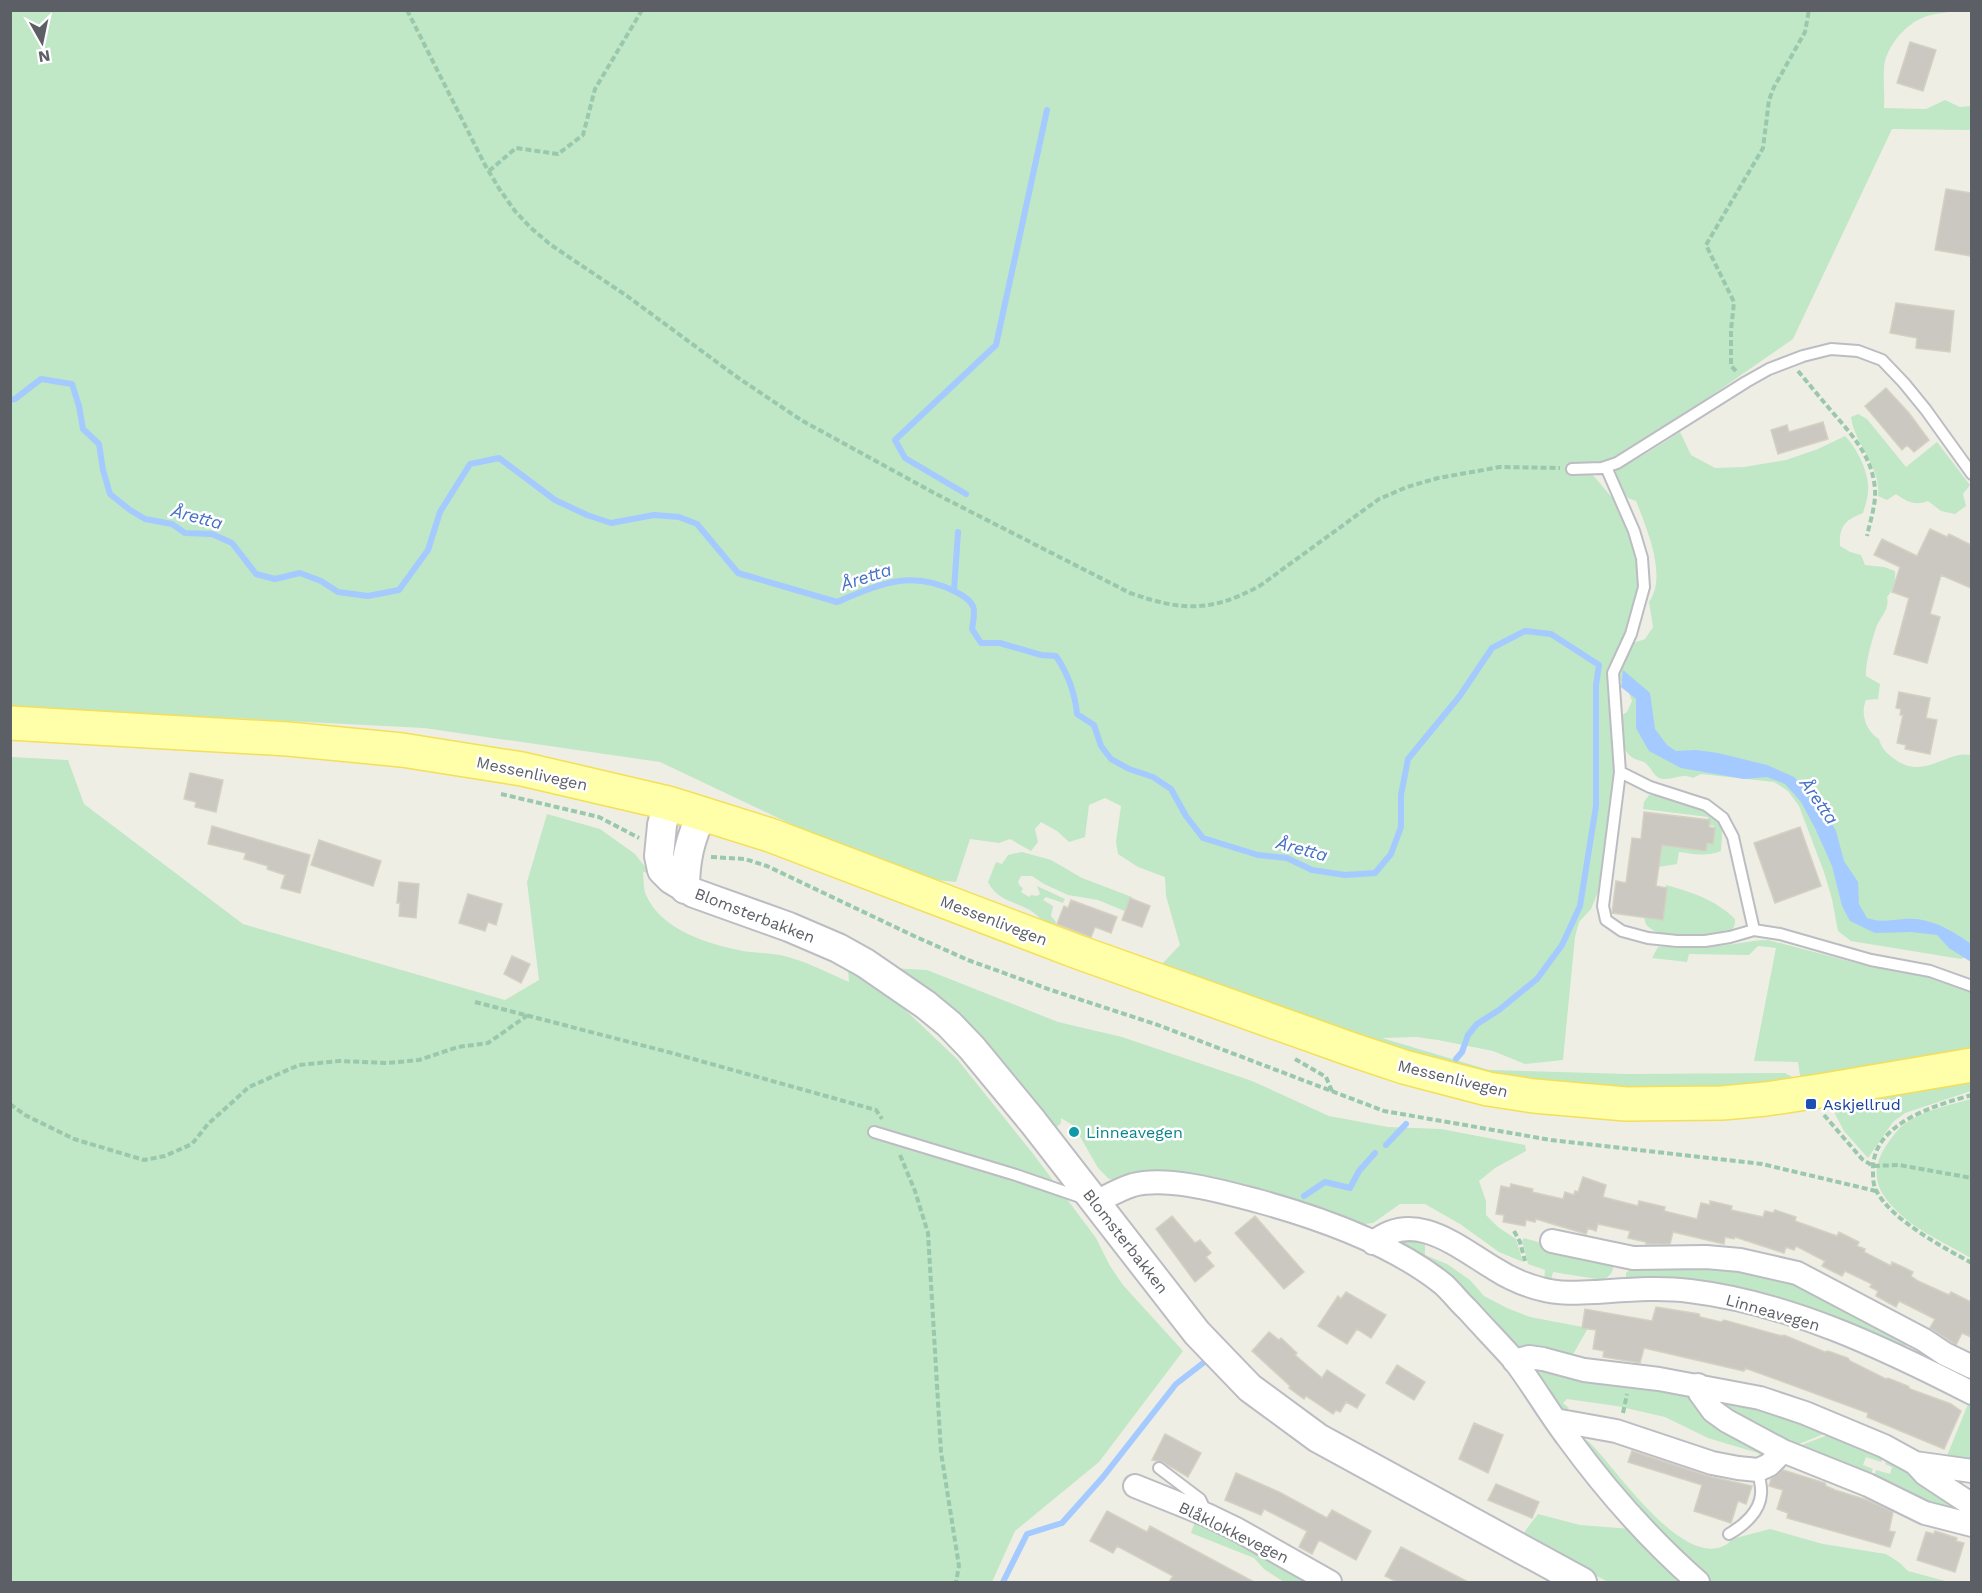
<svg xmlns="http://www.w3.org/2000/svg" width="1982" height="1593" font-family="'Work Sans',sans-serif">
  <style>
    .green { fill: #c0e7c6 }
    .water { fill: #a4caff }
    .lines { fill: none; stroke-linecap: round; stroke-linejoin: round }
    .stream { stroke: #a4caff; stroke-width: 6 }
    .building { fill: #cac8c1; stroke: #d4d1c2; stroke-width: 1.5 }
    .service-casing { stroke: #bcbdc3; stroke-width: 14 }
    .minor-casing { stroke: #bcbdc3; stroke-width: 26 }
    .tertiary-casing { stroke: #bcbdc3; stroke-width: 32 }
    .primary-casing { stroke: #f4df58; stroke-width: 36 }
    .path { stroke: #99c8ad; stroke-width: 4; stroke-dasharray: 6 3; stroke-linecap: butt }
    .service { stroke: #fff; stroke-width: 10 }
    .minor { stroke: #fff; stroke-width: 22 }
    .tertiary { stroke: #fff; stroke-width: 28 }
    .primary { stroke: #fffea9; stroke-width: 33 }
    .transit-dot { fill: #1a4fb4; stroke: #fff; stroke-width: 2 }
    .culture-dot { fill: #0f9aa8; stroke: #fff; stroke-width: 2 }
    .labels { text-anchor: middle; stroke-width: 5; stroke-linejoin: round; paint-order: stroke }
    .street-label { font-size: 16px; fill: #5c5f65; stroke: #fff }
    .transit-label { font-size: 16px; fill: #164399; stroke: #fff; text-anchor: start }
    .culture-label { font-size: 16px; fill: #0d838f; stroke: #fff; text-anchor: start }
    .water-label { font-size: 18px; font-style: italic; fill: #4470c5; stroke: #fff }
  </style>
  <rect width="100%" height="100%" fill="#efeee4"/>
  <path class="green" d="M10,11H1955C1943,13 1928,14 1918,20C1901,29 1884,51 1884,70C1883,83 1885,94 1884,108L1926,109L1945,100L1960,107L1971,106V130L1892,129L1793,339L1653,436L1592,474L1619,506L1636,553L1639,574V590L1632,618L1612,665L1609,678L1615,753V774L1612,806L1598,892L1591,909L1579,922L1575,937L1563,1060L1525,1064L1493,1051L1438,1040L1416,1037L1382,1038L1489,1070L1627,1074L1785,1073L1801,1082L1798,1062L1754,1061L1776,948L1758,946L1749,955L1689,954L1687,962L1652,958L1658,947C1677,944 1697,947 1716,946C1734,945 1751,940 1768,940L1856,963L1954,982L1971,992V1051L1953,1056L1860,1073L1739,1092L1670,1095L1567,1090L1460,1072L1427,1064L1170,970L1162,964L1180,945L1166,896L1165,877L1138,867L1118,854L1116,842L1121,806L1105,798L1089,805L1085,837L1069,842L1057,831L1041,822L1035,829L1038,842L1031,851L1010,839L999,843L970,839L956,882L910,877L844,852L799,833L793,825L660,762L424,728L154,714L144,721L11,712Z
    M1858,414L1867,419L1906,467L1937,442L1970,485L1963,494L1966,506L1955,514L1941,511L1928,501C1915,506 1907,502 1896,494L1887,500L1878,496C1881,465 1855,446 1851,417Z
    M1680,432L1691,455L1715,468L1744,467L1786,460L1818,449L1845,436C1856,447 1867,469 1868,484C1869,494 1866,503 1863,513C1845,520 1839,526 1840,546L1850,552L1861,555L1865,565L1884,567L1895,571C1896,580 1894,589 1887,597C1890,610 1880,616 1876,628C1872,640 1865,664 1866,676L1880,684L1878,699L1866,700C1860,713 1866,732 1879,739C1881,747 1886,753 1893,758C1924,782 1945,750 1971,755V954L1961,959L1851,941L1838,931L1832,899L1824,872L1799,806L1788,791L1774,782L1701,774L1693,778C1682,773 1676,779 1665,779C1653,779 1653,768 1644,762C1642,761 1637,760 1635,759C1620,752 1620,731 1619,717L1627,712L1632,701L1626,685L1617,677L1630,644L1645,639L1653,627L1649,602C1668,576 1646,527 1636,501C1616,495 1615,481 1598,473C1627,468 1655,448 1680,432Z
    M11,757L68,760L84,804L243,924L505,1000L539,980L527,882L547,814L600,829L635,854L650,873L643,872C644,879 643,888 646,895C661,930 708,944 743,951C755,953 767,953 780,955C804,960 826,972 849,982L848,969L900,1005L957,1059L1034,1155L1096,1238L1110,1266L1123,1285L1183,1351L1099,1462L1015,1531L992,1582H11Z
    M1649,795C1665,795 1712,808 1720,822C1724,830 1721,843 1721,851C1706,857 1694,854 1679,852L1677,864L1658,867L1661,844L1712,841L1714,826L1708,825V817L1643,809L1644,802Z
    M1022,852L1051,860L1082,878L1132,897L1127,912L1098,900L1068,895L1044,884L1032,876H1021L1018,882L1020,886L1023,888L1021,892L1029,897L1031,895L1037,896L1040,894L1037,886L1065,899L1063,903L1046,897L1043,900L1053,906L1051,916L1056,922L1055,928L1047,929C1032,898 1001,909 988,882L996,862L1002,864L1008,855Z
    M1666,885C1691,892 1716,900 1735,919C1735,924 1735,928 1730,931C1715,941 1663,939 1650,928C1645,925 1645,921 1644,916L1662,918Z
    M889,968L927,970L1058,1022L1122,1037L1252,1081L1329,1116L1388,1127L1441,1129L1525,1145L1526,1151L1495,1168L1479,1181L1486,1201V1215L1498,1227L1516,1239L1523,1262L1499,1252L1460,1224L1425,1204H1400L1373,1223L1357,1225L1109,1179L1098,1168L1074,1126L1061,1118V1123L1056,1128L1025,1100Z
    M1971,1078V1091L1905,1113L1893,1122L1868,1158L1844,1131L1835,1114L1837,1108L1842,1105L1883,1093Z
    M1971,1099V1258C1946,1243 1914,1230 1894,1208C1873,1187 1871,1167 1888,1143C1893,1136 1899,1127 1906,1123C1924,1110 1950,1105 1971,1099Z
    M1524,1238L1613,1264C1614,1272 1610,1276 1603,1280L1553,1272L1550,1284L1544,1282L1545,1270L1528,1264L1522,1240Z
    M1425,1239V1255L1447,1264L1470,1280L1484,1296L1507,1308L1530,1317L1588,1328L1572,1356L1514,1350L1401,1249L1399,1240Z
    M1638,1263H1709L1798,1278L1911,1340L1900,1353L1626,1280V1273Z
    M1525,1365L1692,1390L1768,1455L1760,1460L1761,1456L1758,1453L1708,1438L1665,1417L1617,1406L1567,1399L1563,1403L1569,1408L1563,1412Z
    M1711,1396L1742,1400L1831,1431L1789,1448L1756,1431Z
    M1971,1397V1468L1944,1463Z
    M1836,1432L1885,1454L1881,1462L1866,1457L1863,1465L1873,1469L1868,1482L1791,1449Z
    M1574,1433C1580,1437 1588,1440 1593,1446C1618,1472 1679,1562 1721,1547C1726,1545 1728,1544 1732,1539L1770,1529L1823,1544L1886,1554L1900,1563L1908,1571L1949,1582H1705L1692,1573Z
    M1890,1456L1914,1469L1971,1521L1872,1483L1876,1470L1890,1474L1892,1467L1885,1464Z
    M1538,1514L1580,1525L1632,1529L1692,1582H1608L1522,1535Z
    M1197,1516L1318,1582H1284L1264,1569L1254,1558L1191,1533Z"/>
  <path class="water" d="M1623,670L1650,693L1655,729L1667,745L1676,751L1696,750L1718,753L1767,765L1794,777L1822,806L1836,831L1844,861L1858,882L1859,904L1867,918C1883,923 1890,920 1905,919C1930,917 1953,931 1971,944V962L1949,948L1937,935L1911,932L1875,933L1850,921L1842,906L1832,866L1815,828L1801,802L1785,784L1767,777L1744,779L1681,768L1649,751L1636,728V699L1621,687Z"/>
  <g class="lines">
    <path class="stream" d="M10,400L15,399L41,379L72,384L79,406L83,429L99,444L103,470L110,494L130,510L145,519L172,524L185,533L212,534L232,543L256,574L275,579L300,573L321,581L338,592L368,596L399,590L428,550L440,512L470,464L499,458L555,500L587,515L611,523L654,515L679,517L697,524L738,573L837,602C880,584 911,569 956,592C976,602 976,608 972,629L981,643H1000L1041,655L1056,656C1068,674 1075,693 1077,714L1094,725L1101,746L1111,759L1129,769L1153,777L1171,789L1186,816L1203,838L1258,855L1287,858L1312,870L1345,875L1375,873L1391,854L1401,827V795L1408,759L1459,697L1492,648L1525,631L1551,634L1599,665L1596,685V806L1580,906L1562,945L1537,979L1499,1010L1477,1024L1468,1035L1462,1052L1456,1059
      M966,494L905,458L895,440L996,345L1047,110
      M954,591L958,532
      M1386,1145L1406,1124
      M1304,1196L1325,1182L1350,1188L1359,1171L1375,1153
      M1003,1582L1027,1534L1062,1523L1103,1477L1176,1384L1207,1360"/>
  </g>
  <path class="building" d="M1910,42L1936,50L1923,91L1897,83Z
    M1946,189L1971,193V256L1935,250Z
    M1896,303L1954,311L1950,352L1916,348L1917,338L1890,333Z
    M1886,388L1909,413L1929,440L1914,452L1907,445L1902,450L1865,406Z
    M1823,422L1828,439L1778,454L1771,430L1787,425L1789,432Z
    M1930,529L1947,537L1949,534L1971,545V588L1941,575L1930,614L1940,617L1927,663L1894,654L1909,598L1892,592L1900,567L1874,555L1882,539L1917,556Z
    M1899,692L1930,698L1926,718L1937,720L1930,754L1905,749L1906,745L1897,743L1903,715H1900L1901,709L1896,708Z
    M190,773L223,780L216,812L195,807L196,802L184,799Z
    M1644,812L1710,820L1709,827L1715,828L1713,844L1707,843L1706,851L1662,845L1656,886L1667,888L1663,920L1612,913L1616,881L1626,883L1632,838L1641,839Z
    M212,826L310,855L300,893L281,888L285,875L267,869L268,866L244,859L246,853L208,844Z
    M1800,827L1821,886L1775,903L1754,843Z
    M319,840L381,861L373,886L311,865Z
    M399,882L419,884L416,918L399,916L400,903H397Z
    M468,894L502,904L496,925L488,922L485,931L459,923Z
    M1130,898L1150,906L1142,927L1122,920Z
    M1071,900L1117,917L1111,933L1095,927L1091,937L1057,924L1064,906L1068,908Z
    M512,956L530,964L521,983L504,974Z
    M1583,1177L1606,1185L1603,1197L1638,1206L1639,1201L1665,1207L1664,1211L1697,1219L1701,1203L1710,1205V1201L1732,1206L1731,1210L1763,1217L1765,1211L1773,1213L1775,1210L1796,1217L1795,1221L1837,1236L1839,1232L1859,1242L1857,1246L1865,1249L1864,1252L1891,1266L1892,1262L1903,1267L1913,1272L1911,1276L1918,1281L1949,1295L1951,1292L1971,1302V1337L1962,1333L1956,1345L1952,1342L1930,1328L1935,1319L1899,1301L1896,1307L1876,1296L1878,1291L1870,1287L1872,1284L1845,1271L1842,1276L1822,1266L1825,1261L1796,1246L1794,1250L1786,1247L1784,1253L1735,1237L1734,1239L1725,1237L1724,1244L1673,1232L1670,1244H1646V1242L1628,1238L1630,1231L1598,1224L1596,1231L1588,1228L1586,1234L1536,1219L1535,1222L1526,1220L1525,1226L1503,1222L1504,1215L1496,1214L1501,1186L1510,1188L1511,1184L1533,1189L1532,1192L1563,1199L1565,1192L1574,1195L1575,1191L1578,1192Z
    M1172,1216L1195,1243L1200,1240L1211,1253L1206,1257L1214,1266L1195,1282L1156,1229Z
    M1255,1216L1304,1272L1284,1289L1235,1233Z
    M1346,1292L1386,1315L1371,1338L1357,1329L1347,1344L1318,1326L1338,1296L1341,1299Z
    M1656,1307L1699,1314L1700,1317L1721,1322L1724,1320L1782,1336L1784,1335L1825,1352L1828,1351L1848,1358L1850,1361L1886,1379L1888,1378L1908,1386L1910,1389L1951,1404L1961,1411L1944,1449L1867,1417L1868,1413L1745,1368L1744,1371L1644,1348L1640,1363L1603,1357L1604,1351L1593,1349L1596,1330L1582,1328L1585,1309L1652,1321Z
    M1269,1332L1279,1340L1281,1338L1297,1353L1295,1355L1322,1378L1327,1370L1365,1395L1357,1408L1346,1402L1340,1412L1336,1410L1333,1414L1306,1396L1304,1399L1289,1388L1290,1386L1252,1351Z
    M1397,1365L1425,1382L1414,1400L1386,1383Z
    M1474,1423L1503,1435L1488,1473L1459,1459Z
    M1165,1434L1201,1453L1188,1477L1163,1462L1152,1460Z
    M1632,1451L1708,1476L1752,1486L1746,1504L1738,1501L1731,1523L1694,1511L1702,1485L1628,1462Z
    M1783,1470L1825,1483L1826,1486L1835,1490L1867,1500L1893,1512L1889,1531L1895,1532L1890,1547L1787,1518L1788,1513L1777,1509L1783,1490L1769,1486L1771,1479Z
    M1236,1473L1279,1492L1327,1518L1332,1510L1371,1531L1356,1560L1319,1540L1312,1554L1299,1547L1307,1531L1264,1509L1261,1515L1225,1500Z
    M1496,1484L1539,1502L1532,1518L1488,1500Z
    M1107,1511L1147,1532L1150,1526L1254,1582H1169L1173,1576L1117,1546L1113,1553L1090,1541Z
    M1935,1531L1957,1538L1956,1541L1964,1543L1955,1572L1917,1560L1926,1532L1934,1534Z
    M1401,1547L1468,1582H1397L1385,1576Z"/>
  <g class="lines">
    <g class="service-casing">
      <path id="service" d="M1606,467L1634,531L1642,558L1644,587L1631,634L1613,673L1620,772L1603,906L1606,920L1622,931L1648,938L1677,941H1705L1730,937L1754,930L1780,934L1871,960L1930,971L1972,986
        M1572,469L1602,468L1617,463L1746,382L1769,369L1803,356L1831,349L1858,351L1882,360L1904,383L1926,410L1972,474
        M1620,772L1650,787L1706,805L1723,818L1733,837L1754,930
        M874,1132L1016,1175L1083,1198
        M1159,1468L1200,1499L1206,1512
        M1729,1534C1743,1526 1760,1512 1761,1494C1762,1487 1759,1478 1758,1470"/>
    </g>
    <g class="minor-casing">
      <path id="minor" d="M1096,1202C1108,1196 1120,1189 1133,1185C1169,1176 1223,1192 1258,1201C1320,1218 1392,1243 1443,1284C1452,1292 1459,1302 1468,1310C1483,1327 1499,1343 1514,1360C1533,1385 1549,1413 1568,1438C1606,1490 1650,1540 1698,1582
        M1552,1241L1633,1258L1706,1257L1740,1260L1797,1273L1924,1340L1945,1354L1972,1367
        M1373,1243C1414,1208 1458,1247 1495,1269C1509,1278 1525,1285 1541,1289C1559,1294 1577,1293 1595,1292C1627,1290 1659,1287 1690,1291C1790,1303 1884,1348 1972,1393
        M1514,1361L1529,1357L1543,1359L1584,1370L1659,1379L1760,1398L1805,1413L1884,1446L1915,1463L1972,1471
        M1698,1385L1700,1393L1713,1411L1727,1421L1783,1451L1868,1485L1925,1513L1972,1525
        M1555,1420L1616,1431L1712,1463L1738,1468L1758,1470L1769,1465L1783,1451
        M1915,1463L1925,1474L1972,1505
        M1135,1486L1207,1515L1238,1530L1330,1582"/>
    </g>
    <g class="tertiary-casing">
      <path id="tertiary" d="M668,803L662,825L659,856L662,870L671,879L694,893L789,927L838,948L865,963L926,1005L949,1024L972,1048L1033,1122L1197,1333L1250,1388L1318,1438L1582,1582
        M685,889C685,860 690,838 703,812"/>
    </g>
    <g class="primary-casing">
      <path id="primary" d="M10,723L288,739L402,750L522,769L668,803L770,835L1078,952L1353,1050L1404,1067L1488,1089L1534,1096L1626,1104L1722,1103L1766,1099L1819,1091L1972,1065"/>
    </g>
    <path class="path" d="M407,10L485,165L500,190L515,211L531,228L551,245L627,296L737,377L801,420L936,494L1130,593C1182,611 1211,613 1261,585L1379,499L1407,487L1438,478L1500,467L1560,468
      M489,171L516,148L558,154L583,135L595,89L642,10
      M1736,371L1731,366V330L1734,302L1706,245L1763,148L1769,100L1774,87L1805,32L1809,10
      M1798,371C1808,383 1818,395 1828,407C1849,432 1873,455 1875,490C1876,505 1870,521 1867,536
      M501,794L599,817L639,838
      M711,857L745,859L767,866L914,936L968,960L1051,990L1158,1025L1384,1111L1551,1140L1762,1164L1876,1191
      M475,1002L672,1053L876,1110L882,1119
      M1295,1059L1326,1077L1332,1091
      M1972,1095C1936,1105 1872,1123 1873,1170C1873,1178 1873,1186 1877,1192C1892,1220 1944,1248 1972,1263
      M10,1104L25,1115L74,1139L144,1160L165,1156L192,1144L208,1124L249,1087L299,1065L339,1061L387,1063L419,1060L458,1047L488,1043L528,1015
      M1824,1115L1862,1159L1873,1166L1899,1165L1972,1178
      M900,1155L915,1191L928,1233L941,1452L959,1566L956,1582
      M1514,1231L1520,1242L1525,1261
      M1623,1413L1627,1394"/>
    <use href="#service" class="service"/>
    <use href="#minor" class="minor"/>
    <use href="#tertiary" class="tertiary"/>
    <use href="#primary" class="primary"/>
  </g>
  <rect class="transit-dot" x="1805" y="1098" width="12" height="12" rx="3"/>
  <circle class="culture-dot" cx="1074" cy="1132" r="6"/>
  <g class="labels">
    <g class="street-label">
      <text transform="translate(532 773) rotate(12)" y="6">Messenlivegen</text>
      <text transform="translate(755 915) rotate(21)" y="6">Blomsterbakken</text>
      <text transform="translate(994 920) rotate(21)" y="6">Messenlivegen</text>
      <text transform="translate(1453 1078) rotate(14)" y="6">Messenlivegen</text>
      <text transform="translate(1126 1241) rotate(52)" y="6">Blomsterbakken</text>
      <text transform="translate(1773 1312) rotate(16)" y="6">Linneavegen</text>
      <text transform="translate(1234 1532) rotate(26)" y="6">Blåklokkevegen</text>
    </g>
    <g class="transit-label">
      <text x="1823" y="1110">Askjellrud</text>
    </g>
    <g class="culture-label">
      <text x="1086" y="1138">Linneavegen</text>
    </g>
    <g class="water-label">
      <text transform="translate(197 517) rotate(15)" y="6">Åretta</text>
      <text transform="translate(866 577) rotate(-18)" y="6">Åretta</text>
      <text transform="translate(1819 801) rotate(55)" y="6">Åretta</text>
      <text transform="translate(1302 849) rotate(15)" y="6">Åretta</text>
    </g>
  </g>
  <rect width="1982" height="1593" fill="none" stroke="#5c5f65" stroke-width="24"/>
  <g transform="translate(42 42) rotate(171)" stroke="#ffffff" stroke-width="4.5" paint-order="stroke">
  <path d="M0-4.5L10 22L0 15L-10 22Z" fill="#5c5f65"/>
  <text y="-9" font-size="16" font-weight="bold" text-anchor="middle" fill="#5c5f65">N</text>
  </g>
</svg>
